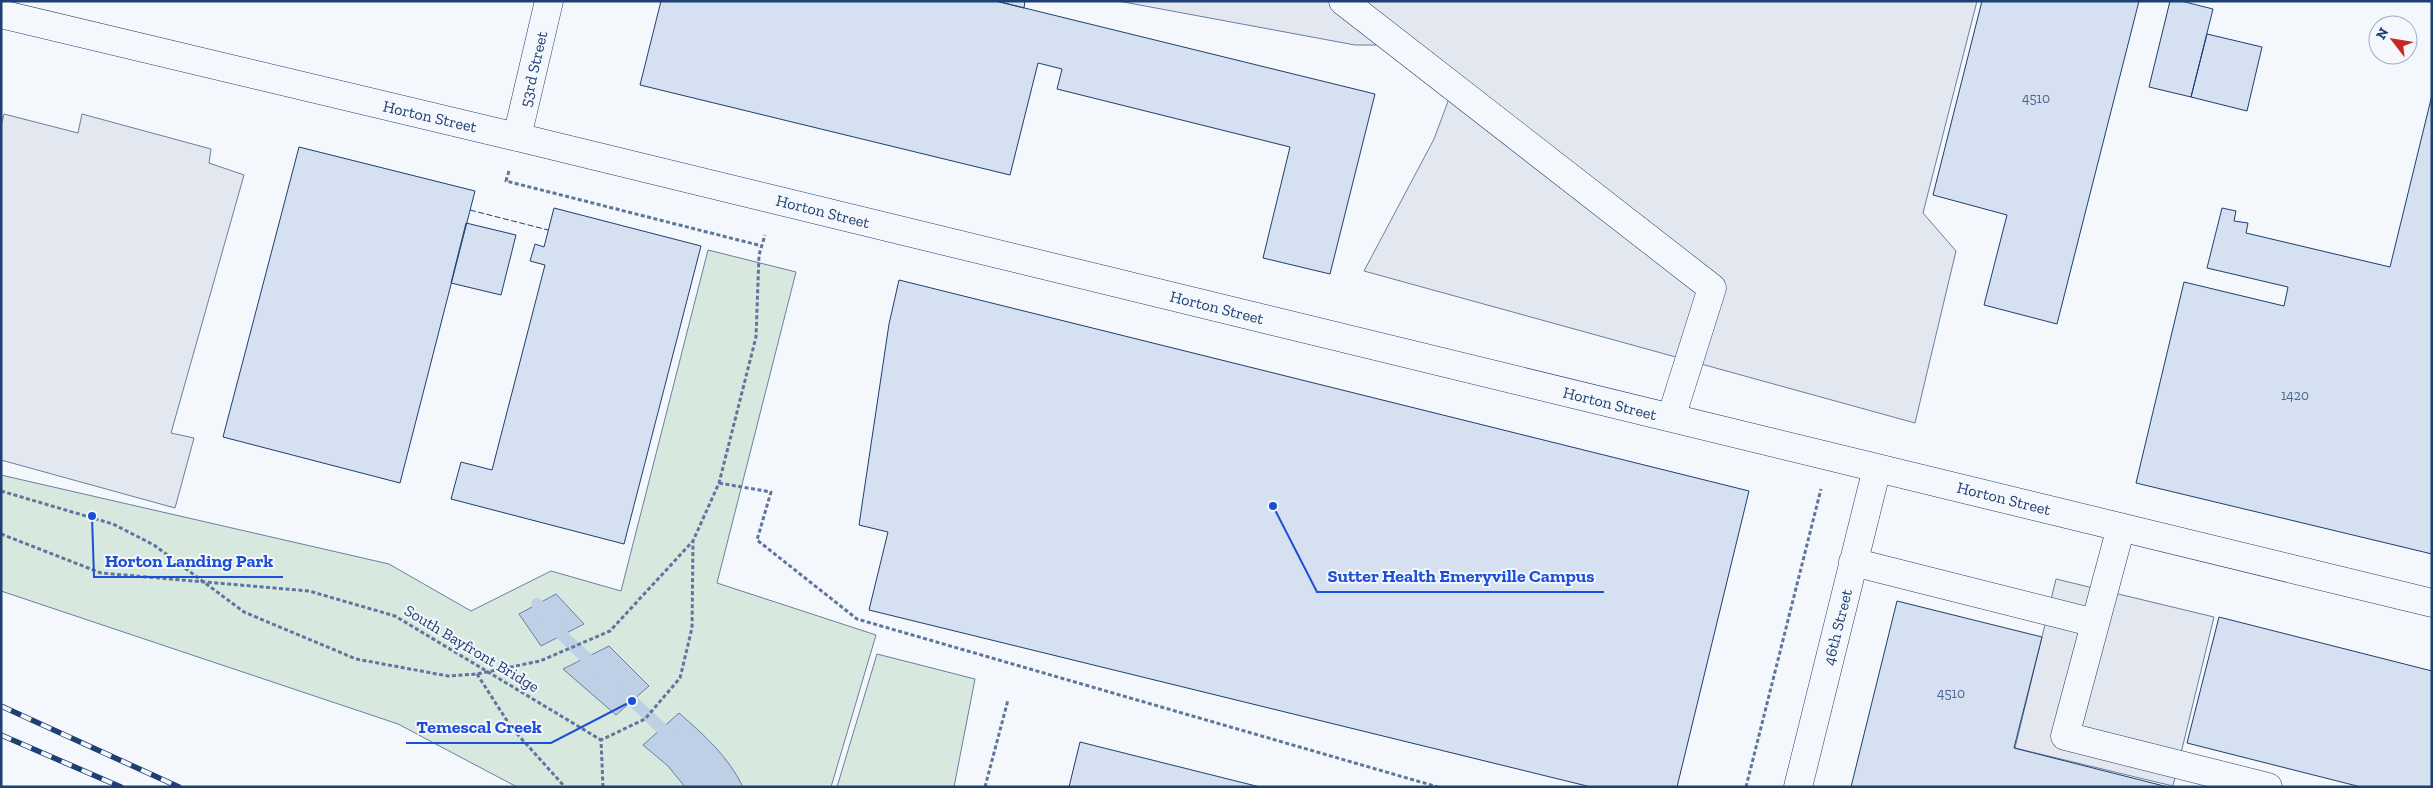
<svg xmlns="http://www.w3.org/2000/svg" width="2433" height="788" font-family="'Zilla Slab',serif">
  <style>
    .green { fill: #d7e8df; stroke: #687fa3 }
    .parking { fill: #e3e8f0; stroke: #687fa3 }
    .water { fill: #bed0e5; stroke: #687fa3 }
    .lines { fill: none; stroke-linecap: round; stroke-linejoin: round }
    .stream { stroke: #bed0e5; stroke-width: 12 }
    .building { fill: #d5e0f0; stroke: #1d3f73 }
    .minor-casing { stroke: #1d3f73; stroke-width: 29 }
    .path { stroke: #5e769c; stroke-width: 3; stroke-dasharray: 4 2.5; stroke-linecap: butt }
    .minor { stroke: #f4f7fb; stroke-width: 28 }
    .rail-casing { stroke: #1d3f73; stroke-width: 5.5 }
    .rail { stroke: #f4f7fb; stroke-width: 4; stroke-dasharray: 11; stroke-linecap: butt }
    .path-bridge { stroke: #5e769c; stroke-width: 3; stroke-dasharray: 4 2.5; stroke-linecap: butt }
    .fence { stroke: #1d3f73; stroke-width: 1; stroke-dasharray: 6 2.5; stroke-linecap: butt }
    .labels { text-anchor: middle; stroke-width: 4; stroke-linejoin: round; paint-order: stroke }
    .number-label { font-size: 14px; fill: #4b6792 }
    .street-label { font-size: 16px; fill: #1d3f73; stroke: #f4f7fb }
    .leader { fill: none; stroke: #1d4ed8; stroke-width: 2 }
    .callout-dot { fill: #1d4ed8; stroke: #f4f7fb; stroke-width: 2 }
    .callout-label { font-size: 18px; text-anchor: middle; font-weight: bold; fill: #1d4ed8; stroke: #f4f7fb; stroke-width: 4; stroke-linejoin: round; paint-order: stroke }
  </style>
  <rect width="100%" height="100%" fill="#f4f7fb"/>
  <path class="green" d="M708,250L796,272L717,583L876,635L831,787H517L398,724L1,591V475L389,564L471,611L551,571L621,591Z
    M877,654L975,679L954,787H837Z"/>
  <path class="parking" d="M1118,1H1977L1923,213L1956,251L1915,423L1364,271L1434,139L1450,96L1409,45H1355Z
    M4,114L78,133L82,114L211,149L209,163L244,175L171,433L194,438L175,508L1,460V126Z
    M2056,579L2214,617L2173,786L2015,748Z"/>
  <path class="water" d="M556,594L584,624L541,646L519,614Z
    M609,646L649,686L616,715L563,669Z
    M679,713C704,735 728,756 743,787H685L668,766L643,745Z"/>
  <g class="lines">
    <path class="stream" d="M537,604L562,635L597,668
      M621,690L674,740"/>
  </g>
  <path class="building" d="M661,1H996L1375,94L1330,274L1263,258L1290,147L1057,89L1062,69L1038,63L1010,175L640,85Z
    M996,1H1025L1024,8Z
    M1982,1H2139L2057,324L1984,305L2007,215L1933,195Z
    M2170,1H2181L2213,9L2191,97L2149,87Z
    M2207,34L2262,47L2247,111L2191,97Z
    M2432,95V554L2136,483L2184,282L2284,306L2288,287L2207,268L2222,208L2236,211L2234,221L2248,223L2246,233L2390,267Z
    M299,147L475,191L400,483L223,437Z
    M554,208L701,246L624,544L451,499L461,462L492,470L545,265L530,261L535,244L544,247Z
    M466,223L516,235L501,295L451,283Z
    M899,280L1749,491L1677,787H1591L869,610L888,532L859,525L889,324Z
    M1897,601L2042,637L2014,748L2168,787H1851Z
    M2219,617L2432,671V787H2361L2187,743Z
    M1080,742L1260,787H1069Z"/>
  <g class="lines">
    <g class="minor-casing">
      <path id="minor" d="M1343,1L1712,288L1671,418
        M1,14L517,137L2432,603
        M517,137L549,1
        M2121,527L2065,736L2268,787
        M1853,562L2095,623
        M1798,787L1877,468"/>
    </g>
    <path class="path" d="M509,171L506,181L762,246
      M719,483L771,492L757,540L857,619L1438,787
      M1,491L113,524L154,545L244,612L356,659L448,676L477,674L540,661L610,631L693,541L719,483L756,337L759,255L765,235
      M477,674L511,727L565,787
      M603,787L601,740L645,719L680,678L692,628L693,542
      M985,787L1008,700
      M1746,787L1821,489"/>
    <use href="#minor" class="minor"/>
    <g class="rail-casing">
      <path id="rail" d="M1,706L179,787
        M1,735L121,787"/>
    </g>
    <use href="#rail" class="rail"/>
    <path class="path-bridge" d="M1,534L101,573L309,591L395,616L601,740"/>
    <path class="fence" d="M470,210L548,230"/>
  </g>
  <g class="labels">
    <g class="number-label">
      <text x="2036" y="103">4510</text>
      <text x="2295" y="400">1420</text>
      <text x="1951" y="698">4510</text>
    </g>
    <g class="street-label">
      <text transform="translate(533 69) rotate(-77)" y="6">53rd Street</text>
      <text transform="translate(430 116) rotate(13)" y="6">Horton Street</text>
      <text transform="translate(823 211) rotate(14)" y="6">Horton Street</text>
      <text transform="translate(1217 307) rotate(14)" y="6">Horton Street</text>
      <text transform="translate(1610 403) rotate(14)" y="6">Horton Street</text>
      <text transform="translate(2004 498) rotate(14)" y="6">Horton Street</text>
      <text transform="translate(1837 627) rotate(-76)" y="6">46th Street</text>
      <text transform="translate(472 648) rotate(31)" y="6">South Bayfront Bridge</text>
    </g>
  </g>
  <path class="leader" d="M92 516L94 577H283M1273 506L1317 592H1604M632 701L551 743H406"/>
  <g class="callout-dot">
    <circle cx="92" cy="516" r="5"/>
    <circle cx="1273" cy="506" r="5"/>
    <circle cx="632" cy="701" r="5"/>
  </g>
  <g class="callout-label">
    <text x="189" y="567">Horton Landing Park</text>
    <text x="1461" y="582">Sutter Health Emeryville Campus</text>
    <text x="479" y="733">Temescal Creek</text>
  </g>
  <rect width="2433" height="788" fill="none" stroke="#1d3f73" stroke-width="5"/>
  <g transform="translate(2393 40) rotate(301)"><circle r="24" fill="#f4f7fb" stroke="#9eadc5"/>
  <path d="M0-4L9 19L0 12L-9 19Z" fill="#c62828"/>
  <text y="-8" font-size="14" font-weight="bold" text-anchor="middle" fill="#1d3f73">N</text>
  </g>
</svg>
